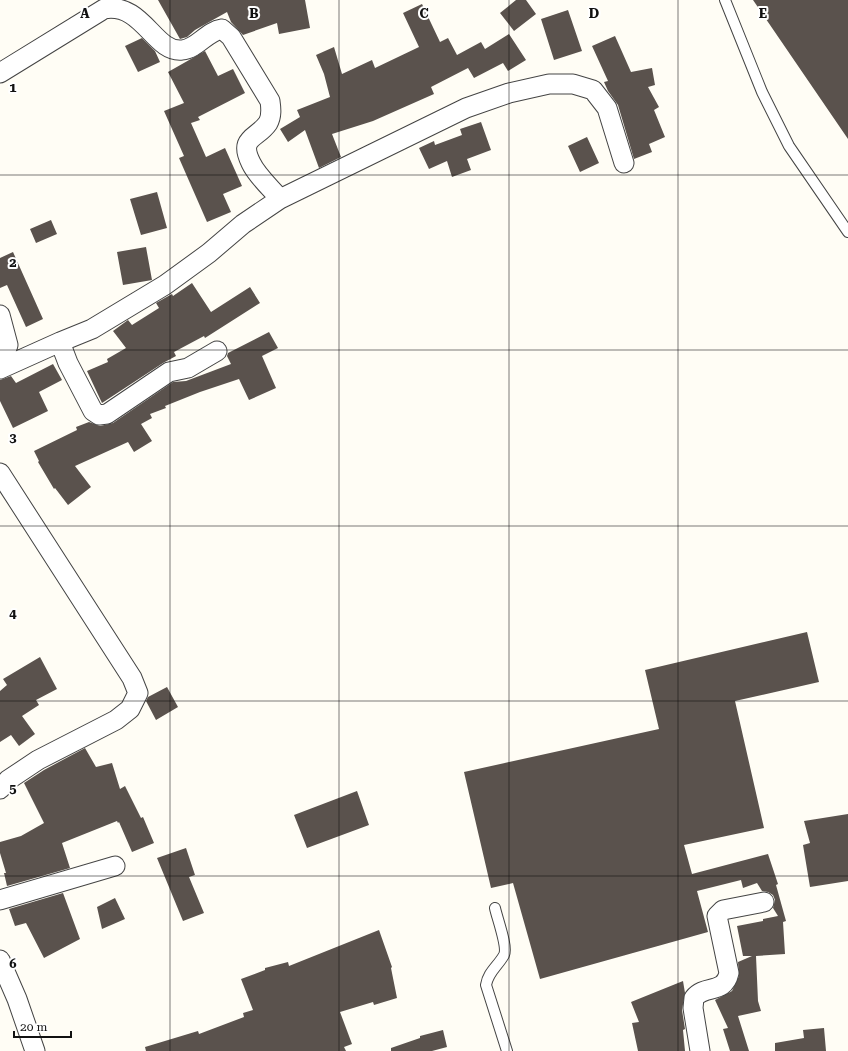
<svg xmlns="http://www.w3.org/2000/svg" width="848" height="1051" font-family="'Roboto Serif',serif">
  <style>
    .building { fill: #5a524d }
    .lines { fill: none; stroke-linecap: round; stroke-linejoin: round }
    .lane-casing { stroke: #444; stroke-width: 12 }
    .street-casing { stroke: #444; stroke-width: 21 }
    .lane { stroke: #fff; stroke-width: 10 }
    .street { stroke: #fff; stroke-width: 19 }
    .grid { fill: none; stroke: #111; stroke-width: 1; stroke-opacity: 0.55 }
    .grid-label { font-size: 13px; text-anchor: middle; font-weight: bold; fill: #111; stroke: #fff; stroke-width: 4; stroke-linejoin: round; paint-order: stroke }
  </style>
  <rect width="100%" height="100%" fill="#fffdf5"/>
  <path class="building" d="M158,0H305L310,28L279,34L277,23L243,35L231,22L227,12L195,30L187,37L180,39Z
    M516,0H526L536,14L514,31L500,13Z
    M753,0H848V139Z
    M422,4L440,42L448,38L457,55L481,42L485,49L509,34L526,60L508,71L503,63L474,78L468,68L431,87L434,94L373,121L332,134L341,157L319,168L305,130L288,142L280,129L300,117L297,110L330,97L324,74L316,55L334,47L342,74L372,60L375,68L419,47L403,13Z
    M568,10L582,51L554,60L541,19Z
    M615,36L631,72L652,68L655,85L648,87L659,107L654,110L665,137L649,144L652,152L634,159L618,105L608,91L604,82L608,81L592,46Z
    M142,38L155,51L160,62L138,72L125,46Z
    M205,51L218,76L233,69L245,93L198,117L200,120L191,123L206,157L225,148L242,186L223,194L231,212L207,222L179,158L184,156L164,111L184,103L168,72Z
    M481,122L491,150L467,159L471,170L452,177L447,161L429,169L419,148L434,141L435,145L462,135L460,129Z
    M587,137L599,163L580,172L568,146Z
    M157,192L167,228L141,235L130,199Z
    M51,220L57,234L36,243L30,229Z
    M146,247L152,280L123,285L117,252Z
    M13,252L43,319L26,327L7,285L0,288V258Z
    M192,283L211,312L250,287L260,303L205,338L204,336L174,352L176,356L163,363L102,403L87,371L108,362L107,359L126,348L113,331L128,320L132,325L159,308L156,303L172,294L173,296Z
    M269,332L278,348L262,356L276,388L249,400L239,379L200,392L165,406L166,408L150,414L152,418L141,424L152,441L134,452L128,442L75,466L91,487L68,505L55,488L54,489L38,462L39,461L34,451L77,430L76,427L89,422L100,426L113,423L173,382L186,381L231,364L227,356L228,353Z
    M53,364L62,380L39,392L48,411L13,428L0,401V380L11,376L16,383Z
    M807,632L819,682L735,701L764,828L684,845L692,874L768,854L778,884L776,885L786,921L783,922L785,954L756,956L758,1001L761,1011L738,1016L749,1051H730L723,1029L728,1028L715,1000L732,991L739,976L738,962L752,956H743L737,926L763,921V919L778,916L773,908L775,900L773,895L768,892L762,891L757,883L743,888L741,880L697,891L708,932L540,979L513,883L491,888L464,772L659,729L645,670Z
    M40,657L57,689L36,700L39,705L22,716L35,734L19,746L11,735L0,742V691L7,685L3,679Z
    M167,687L178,707L156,720L146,701L148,697Z
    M85,748L96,767L112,763L120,789L125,786L141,818L143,817L154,843L132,852L119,822L118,823L117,821L62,843L70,868L7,886L4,873H6L0,853V842L21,836L44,823L24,783L44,770Z
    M357,791L369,825L307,848L294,815Z
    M848,814V881L810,887L803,845L810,843L804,821Z
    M186,848L195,875L189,877L204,913L183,921L157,858Z
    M63,893L80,939L44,958L26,923L15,926L9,909Z
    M115,898L125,919L102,929L97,907Z
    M379,930L392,967L391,968L397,998L374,1005L373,1002L340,1012L352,1044L344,1047L346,1051H146L145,1047L198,1031L199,1034L244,1017L243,1013L253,1010L241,979L265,970V968L288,962L289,966Z
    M683,981L685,993L682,1010L685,1029L683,1030L685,1051H638L632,1023L639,1022L631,1002Z
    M824,1028L826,1051H775V1043L804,1038L803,1030Z
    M443,1030L447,1047L432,1051H391V1048L420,1038V1036Z"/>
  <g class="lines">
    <g class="lane-casing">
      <path id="lane" d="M725,0L762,92L789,146L848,232
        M495,908C497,918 508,947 504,955C498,966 488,972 486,985L507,1051"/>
    </g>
    <g class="street-casing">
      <path id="street" d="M0,73L104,9C143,2 154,53 182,50C197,49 207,31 222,29L231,37L270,101C271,108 272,116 268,123C257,139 238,137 251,163C257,176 271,188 280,199
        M0,315L8,345L0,367
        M60,342L68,363L93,411L99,415L107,414L169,372L188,368L217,351
        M0,369L60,342L92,329L165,285L209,253L243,224L280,199L466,108L509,93L549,84H573L593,90L607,108L624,163
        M0,473L132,678L138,693L130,709L116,720L38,760L8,780L0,789
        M0,900L115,866
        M0,960L17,999L35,1051
        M700,1051L693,1008L694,998C705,984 724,995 729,973L717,916L723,910L764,902"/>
    </g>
    <use href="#lane" class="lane"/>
    <use href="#street" class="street"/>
  </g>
  <path class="grid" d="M170,0V1051M339,0V1051M509,0V1051M678,0V1051M0,175H848M0,350H848M0,526H848M0,701H848M0,876H848"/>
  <g class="grid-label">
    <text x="85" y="18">A</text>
    <text x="254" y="18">B</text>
    <text x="424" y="18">C</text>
    <text x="594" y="18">D</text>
    <text x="763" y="18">E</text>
    <text x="13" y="92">1</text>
    <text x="13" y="267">2</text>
    <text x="13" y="442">3</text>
    <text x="13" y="618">4</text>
    <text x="13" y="793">5</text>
    <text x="13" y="968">6</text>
  </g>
  <path d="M14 1031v6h57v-6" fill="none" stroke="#111111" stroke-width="2"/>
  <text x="20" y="1031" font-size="12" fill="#111111" stroke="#ffffff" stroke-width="3" paint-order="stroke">20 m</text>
</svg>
